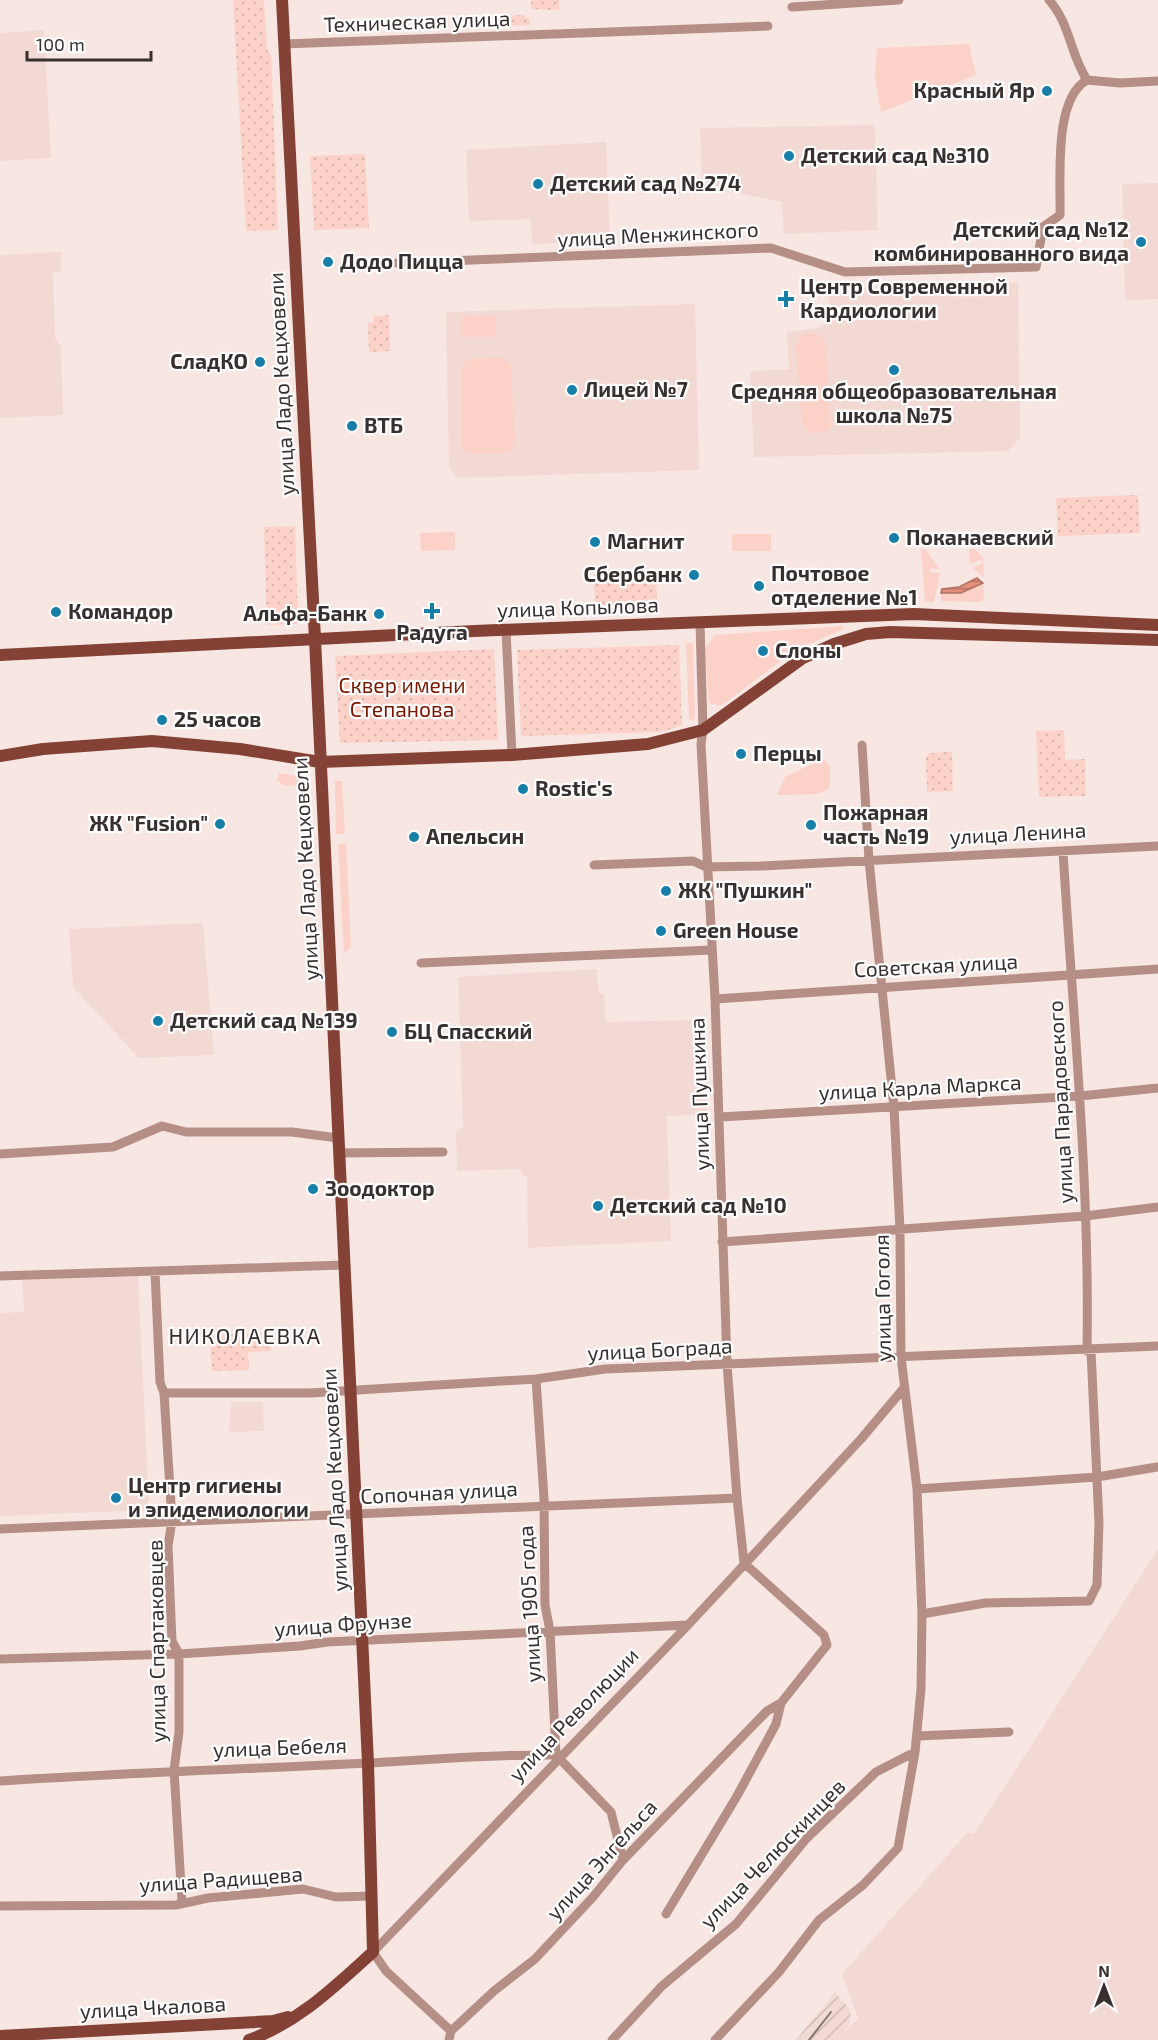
<svg xmlns="http://www.w3.org/2000/svg" width="1158" height="2040" font-family="'Exo 2',sans-serif">
  <style>
    .built { fill: #f3d9d3 }
    .industrial { fill: url(#industrial-furrows) }
    .green { fill: #fcd2c8 }
    .park { fill: url(#park-dots) }
    .water { fill: url(#water-rules); stroke: #b17265; stroke-width: 1.5 }
    .lines { fill: none; stroke-linecap: round; stroke-linejoin: round }
    .minor { stroke: #b58f86; stroke-width: 9 }
    .major { stroke: #834235; stroke-width: 12 }
    .rail { stroke: #827774; stroke-width: 2 }
    .poi-dot { fill: #177ea8; stroke: #fff; stroke-width: 2 }
    .labels { text-anchor: middle; stroke-width: 4.5; stroke-linejoin: round; paint-order: stroke }
    .street-label { font-size: 21px; fill: #37302e; stroke: #fff }
    .poi-label { font-size: 21px; font-weight: bold; fill: #37302e; stroke: #fff; text-anchor: start }
    .park-label { font-size: 21px; fill: #7b1502; stroke: #fff }
    .neighbourhood-label { font-size: 22px; letter-spacing: 1.5px; fill: #392b29; stroke: #fff }
  </style>
  <defs>
    <pattern id="industrial-furrows" width="10" height="10" patternUnits="userSpaceOnUse" patternTransform="scale(1.5)"><rect width="10" height="10" fill="#f3d9d3"/><path d="M-1 1l2-2M0 10L10 0M9 11l2-2" fill="none" stroke="#d1bbb5"/></pattern>
    <pattern id="park-dots" width="8" height="8" patternUnits="userSpaceOnUse" patternTransform="scale(1.5)"><rect width="8" height="8" fill="#fcd2c8"/><path d="M2 2h.1M6 6h.1" fill="none" stroke="#d9b5ac" stroke-width="1.8" stroke-linecap="round"/></pattern>
    <pattern id="water-rules" width="6" height="5" patternUnits="userSpaceOnUse" patternTransform="scale(1.5)"><rect width="6" height="5" fill="#e58f7d"/><path d="M0 2.5h6" fill="none" stroke="#ba7567"/></pattern>
  </defs>
  <rect width="100%" height="100%" fill="#f8e6e2"/>
  <path class="built" d="M44,30L51,158L0,161V33Z
    M875,125L878,230L784,234L782,202L702,185L700,128Z
    M606,142L610,241L532,244L531,219L469,221L466,150Z
    M1158,183V299L1125,300L1122,184Z
    M61,252V272L53,273L55,338L61,347L63,415L0,418V255Z
    M1018,282L1020,438L1008,451L754,457L750,371L789,369L787,332L819,328L829,319L828,289Z
    M695,304L699,470L458,478L449,467L446,312Z
    M203,923L214,1055L139,1058L73,987L69,929Z
    M597,969L599,994H604L606,1022L704,1020L707,1114L667,1116L671,1241L528,1248L527,1178L518,1169L457,1171L456,1130L463,1127L458,977Z
    M138,1276L149,1510L0,1516V1313L24,1312L22,1280Z
    M231,1402H263L264,1431L229,1432Z
    M1158,1549V2040H838L858,2018L842,1974L968,1832L974,1834Z"/>
  <path class="industrial" d="M835,1992L851,2011L849,2026L838,2040H796Z"/>
  <path class="green" d="M969,44L976,75L881,112L875,77L877,48Z
    M496,315V337H461V316Z
    M815,333L825,340L831,426L826,432L810,433L802,426L796,344L803,334Z
    M504,357L511,366L515,443L509,453L468,454L462,448V366L467,359Z
    M455,532V550L421,551L420,533Z
    M732,534H771V551H732Z
    M921,549H925L940,570L931,568L930,572L940,573L934,602H925Z
    M969,549H975L983,558L984,578L973,568L982,563L981,559L970,564Z
    M983,583L984,598L980,602L941,601V593H961Z
    M843,626V629L794,651L721,706L709,703L705,649L715,635Z
    M686,643H693L695,719L689,720Z
    M825,760L830,767V788L818,794L777,795L785,777L818,761Z
    M279,773L301,777L300,785L285,786L277,780Z
    M335,781H342L345,834H336Z
    M346,843L351,947L344,953L338,844Z"/>
  <path class="park" d="M233,0H264L267,50L271,55L278,230L246,231Z
    M531,0H559V10L531,9Z
    M525,15V18H529L530,25L500,26V16Z
    M365,154L369,228L314,230L310,156Z
    M389,315L390,351L369,352L368,323H374L373,316Z
    M1138,495L1140,533L1058,536L1056,498Z
    M295,526L298,624L267,625L264,527Z
    M656,573L657,608L595,609L594,574Z
    M679,645L682,725L661,732L521,736L517,650Z
    M494,649L498,740L340,743L335,656Z
    M1064,730L1065,760L1085,759L1086,796L1039,797L1036,731Z
    M952,752L953,791L927,792L926,757L930,753Z
    M270,1332L271,1351L248,1352L249,1370L212,1371L210,1335Z"/>
  <path class="water" d="M977,578L983,583L961,593H941L942,589L959,587Z"/>
  <g class="lines">
    <path class="minor" d="M1049,0C1070,23 1070,54 1087,80
      M792,7L899,0
      M284,44L768,26
      M1087,80L1120,83L1158,81
      M397,263L771,248L845,272L1036,267L1043,227L1060,215C1061,180 1053,99 1087,80
      M506,630L512,755
      M1063,851C1073,1017 1090,1184 1087,1351
      M594,865L693,861L706,867L760,866L1158,846
      M421,963L712,950
      M715,999L1158,969
      M720,1117L1080,1096L1158,1088
      M339,1153L443,1152
      M0,1154L113,1147L162,1126L186,1132H292L338,1138
      M722,1242L1085,1216L1158,1207
      M155,1272L160,1382L164,1393L172,1521L168,1546L172,1641L179,1654V1732L174,1770L182,1902
      M0,1276L344,1265
      M536,1379L544,1498L545,1605L550,1631L556,1755
      M164,1393H310L536,1379L605,1369L1158,1346
      M917,1489L1097,1477L1157,1467
      M0,1529L737,1498
      M922,1614L985,1603L1089,1601L1097,1585L1099,1523L1091,1351
      M0,1659L179,1654L300,1646L327,1642L688,1625
      M917,1736L1009,1732
      M0,1781C123,1773 246,1769 369,1763C431,1760 493,1754 556,1755L611,1812L623,1860
      M0,1906L176,1905L208,1898L303,1889L336,1897L372,1896
      M666,1914L737,1796L776,1724L781,1703
      M451,2031L386,1971L373,1952L688,1625L861,1439L904,1388
      M449,2040L451,2031L494,1991L535,1959L593,1897L623,1860L767,1711L781,1703L827,1645L824,1635L744,1563L737,1498L727,1364L715,999L701,744L703,730L700,623
      M612,2040L662,1986L736,1924L807,1838L876,1772L915,1752
      M715,2040L779,1972L819,1920L863,1885L898,1848L915,1752L921,1689L922,1614L917,1489L901,1357L900,1230L894,1108L869,860L862,745"/>
    <path class="major" d="M0,655L474,631L914,614L1158,625
      M0,756L43,749L152,741L240,749L320,762L512,755L648,744L703,730L803,658L834,644L866,634L890,632L1158,640
      M0,2036L273,2021L288,2017
      M249,2040C299,2022 334,1987 373,1952L368,1763L315,639L282,0"/>
    <path class="rail" d="M809,2040L831,2012"/>
  </g>
  <g class="poi-dot">
    <circle cx="1047" cy="91" r="6"/>
    <circle cx="789" cy="156" r="6"/>
    <circle cx="538" cy="184" r="6"/>
    <circle cx="1141" cy="242" r="6"/>
    <circle cx="328" cy="262" r="6"/>
    <path d="M783 290h6v6h6v6h-6v6h-6v-6h-6v-6h6z"/>
    <circle cx="260" cy="362" r="6"/>
    <circle cx="894" cy="370" r="6"/>
    <circle cx="572" cy="390" r="6"/>
    <circle cx="352" cy="426" r="6"/>
    <circle cx="894" cy="538" r="6"/>
    <circle cx="595" cy="542" r="6"/>
    <circle cx="694" cy="575" r="6"/>
    <circle cx="759" cy="586" r="6"/>
    <path d="M429 602h6v6h6v6h-6v6h-6v-6h-6v-6h6z"/>
    <circle cx="56" cy="612" r="6"/>
    <circle cx="379" cy="614" r="6"/>
    <circle cx="763" cy="651" r="6"/>
    <circle cx="162" cy="720" r="6"/>
    <circle cx="741" cy="754" r="6"/>
    <circle cx="523" cy="789" r="6"/>
    <circle cx="220" cy="824" r="6"/>
    <circle cx="811" cy="825" r="6"/>
    <circle cx="414" cy="837" r="6"/>
    <circle cx="666" cy="891" r="6"/>
    <circle cx="661" cy="931" r="6"/>
    <circle cx="158" cy="1021" r="6"/>
    <circle cx="392" cy="1032" r="6"/>
    <circle cx="313" cy="1189" r="6"/>
    <circle cx="598" cy="1206" r="6"/>
    <circle cx="116" cy="1498" r="6"/>
  </g>
  <g class="labels">
    <g class="street-label">
      <text transform="translate(417 22) rotate(-2)" y="7">Техническая улица</text>
      <text transform="translate(658 235) rotate(-3)" y="7">улица Менжинского</text>
      <text transform="translate(282 384) rotate(-93)" y="7">улица Ладо Кецховели</text>
      <text transform="translate(578 608) rotate(-2)" y="7">улица Копылова</text>
      <text transform="translate(1018 834) rotate(-3)" y="7">улица Ленина</text>
      <text transform="translate(306 869) rotate(-93)" y="7">улица Ладо Кецховели</text>
      <text transform="translate(936 966) rotate(-3)" y="7">Советская улица</text>
      <text transform="translate(920 1088) rotate(-3)" y="7">улица Карла Маркса</text>
      <text transform="translate(700 1094) rotate(-92)" y="7">улица Пушкина</text>
      <text transform="translate(1061 1102) rotate(-93)" y="7">улица Парадовского</text>
      <text transform="translate(883 1298) rotate(-91)" y="7">улица Гоголя</text>
      <text transform="translate(660 1350) rotate(-3)" y="7">улица Бограда</text>
      <text transform="translate(335 1480) rotate(-93)" y="7">улица Ладо Кецховели</text>
      <text transform="translate(439 1493) rotate(-3)" y="7">Сопочная улица</text>
      <text transform="translate(530 1604) rotate(-93)" y="7">улица 1905 года</text>
      <text transform="translate(343 1625) rotate(-4)" y="7">улица Фрунзе</text>
      <text transform="translate(157 1641) rotate(-91)" y="7">улица Спартаковцев</text>
      <text transform="translate(574 1715) rotate(-46)" y="7">улица Революции</text>
      <text transform="translate(280 1748) rotate(-2)" y="7">улица Бебеля</text>
      <text transform="translate(773 1854) rotate(-46)" y="7">улица Челюскинцев</text>
      <text transform="translate(602 1860) rotate(-48)" y="7">улица Энгельса</text>
      <text transform="translate(221 1880) rotate(-4)" y="7">улица Радищева</text>
      <text transform="translate(153 2008) rotate(-3)" y="7">улица Чкалова</text>
    </g>
    <g class="poi-label">
      <text x="1035" y="98" text-anchor="end">Красный Яр</text>
      <text x="801" y="163">Детский сад №310</text>
      <text x="550" y="191">Детский сад №274</text>
      <text x="1129" y="237" text-anchor="end">Детский сад №12<tspan x="1129" dy="24">комбинированного вида</tspan></text>
      <text x="340" y="269">Додо Пицца</text>
      <text x="800" y="294">Центр Современной<tspan x="800" dy="24">Кардиологии</tspan></text>
      <text x="248" y="369" text-anchor="end">СладКО</text>
      <text x="584" y="397">Лицей №7</text>
      <text x="894" y="399" text-anchor="middle">Средняя общеобразовательная<tspan x="894" dy="24">школа №75</tspan></text>
      <text x="364" y="433">ВТБ</text>
      <text x="906" y="545">Поканаевский</text>
      <text x="607" y="549">Магнит</text>
      <text x="771" y="581">Почтовое<tspan x="771" dy="24">отделение №1</tspan></text>
      <text x="682" y="582" text-anchor="end">Сбербанк</text>
      <text x="68" y="619">Командор</text>
      <text x="367" y="621" text-anchor="end">Альфа-Банк</text>
      <text x="432" y="640" text-anchor="middle">Радуга</text>
      <text x="775" y="658">Слоны</text>
      <text x="174" y="727">25 часов</text>
      <text x="753" y="761">Перцы</text>
      <text x="535" y="796">Rostic's</text>
      <text x="823" y="820">Пожарная<tspan x="823" dy="24">часть №19</tspan></text>
      <text x="208" y="831" text-anchor="end">ЖК "Fusion"</text>
      <text x="426" y="844">Апельсин</text>
      <text x="678" y="898">ЖК "Пушкин"</text>
      <text x="673" y="938">Green House</text>
      <text x="170" y="1028">Детский сад №139</text>
      <text x="404" y="1039">БЦ Спасский</text>
      <text x="325" y="1196">Зоодоктор</text>
      <text x="610" y="1213">Детский сад №10</text>
      <text x="128" y="1493">Центр гигиены<tspan x="128" dy="24">и эпидемиологии</tspan></text>
    </g>
    <g class="park-label">
      <text x="402" y="693">Сквер имени<tspan x="402" dy="24">Степанова</tspan></text>
    </g>
    <g class="neighbourhood-label">
      <text x="245" y="1344">НИКОЛАЕВКА</text>
    </g>
  </g>
  <g transform="translate(1104 1986)" stroke="#ffffff" stroke-width="4.5" paint-order="stroke">
  <path d="M0-4.5L10 22L0 15L-10 22Z" fill="#37302e"/>
  <text y="-9" font-size="16" font-weight="bold" text-anchor="middle" fill="#37302e">N</text>
  </g>
  <path d="M27 51v9h124v-9" fill="none" stroke="#37302e" stroke-width="3"/>
  <text x="36" y="51" font-size="18" fill="#37302e" stroke="#ffffff" stroke-width="4.5" paint-order="stroke">100 m</text>
</svg>
